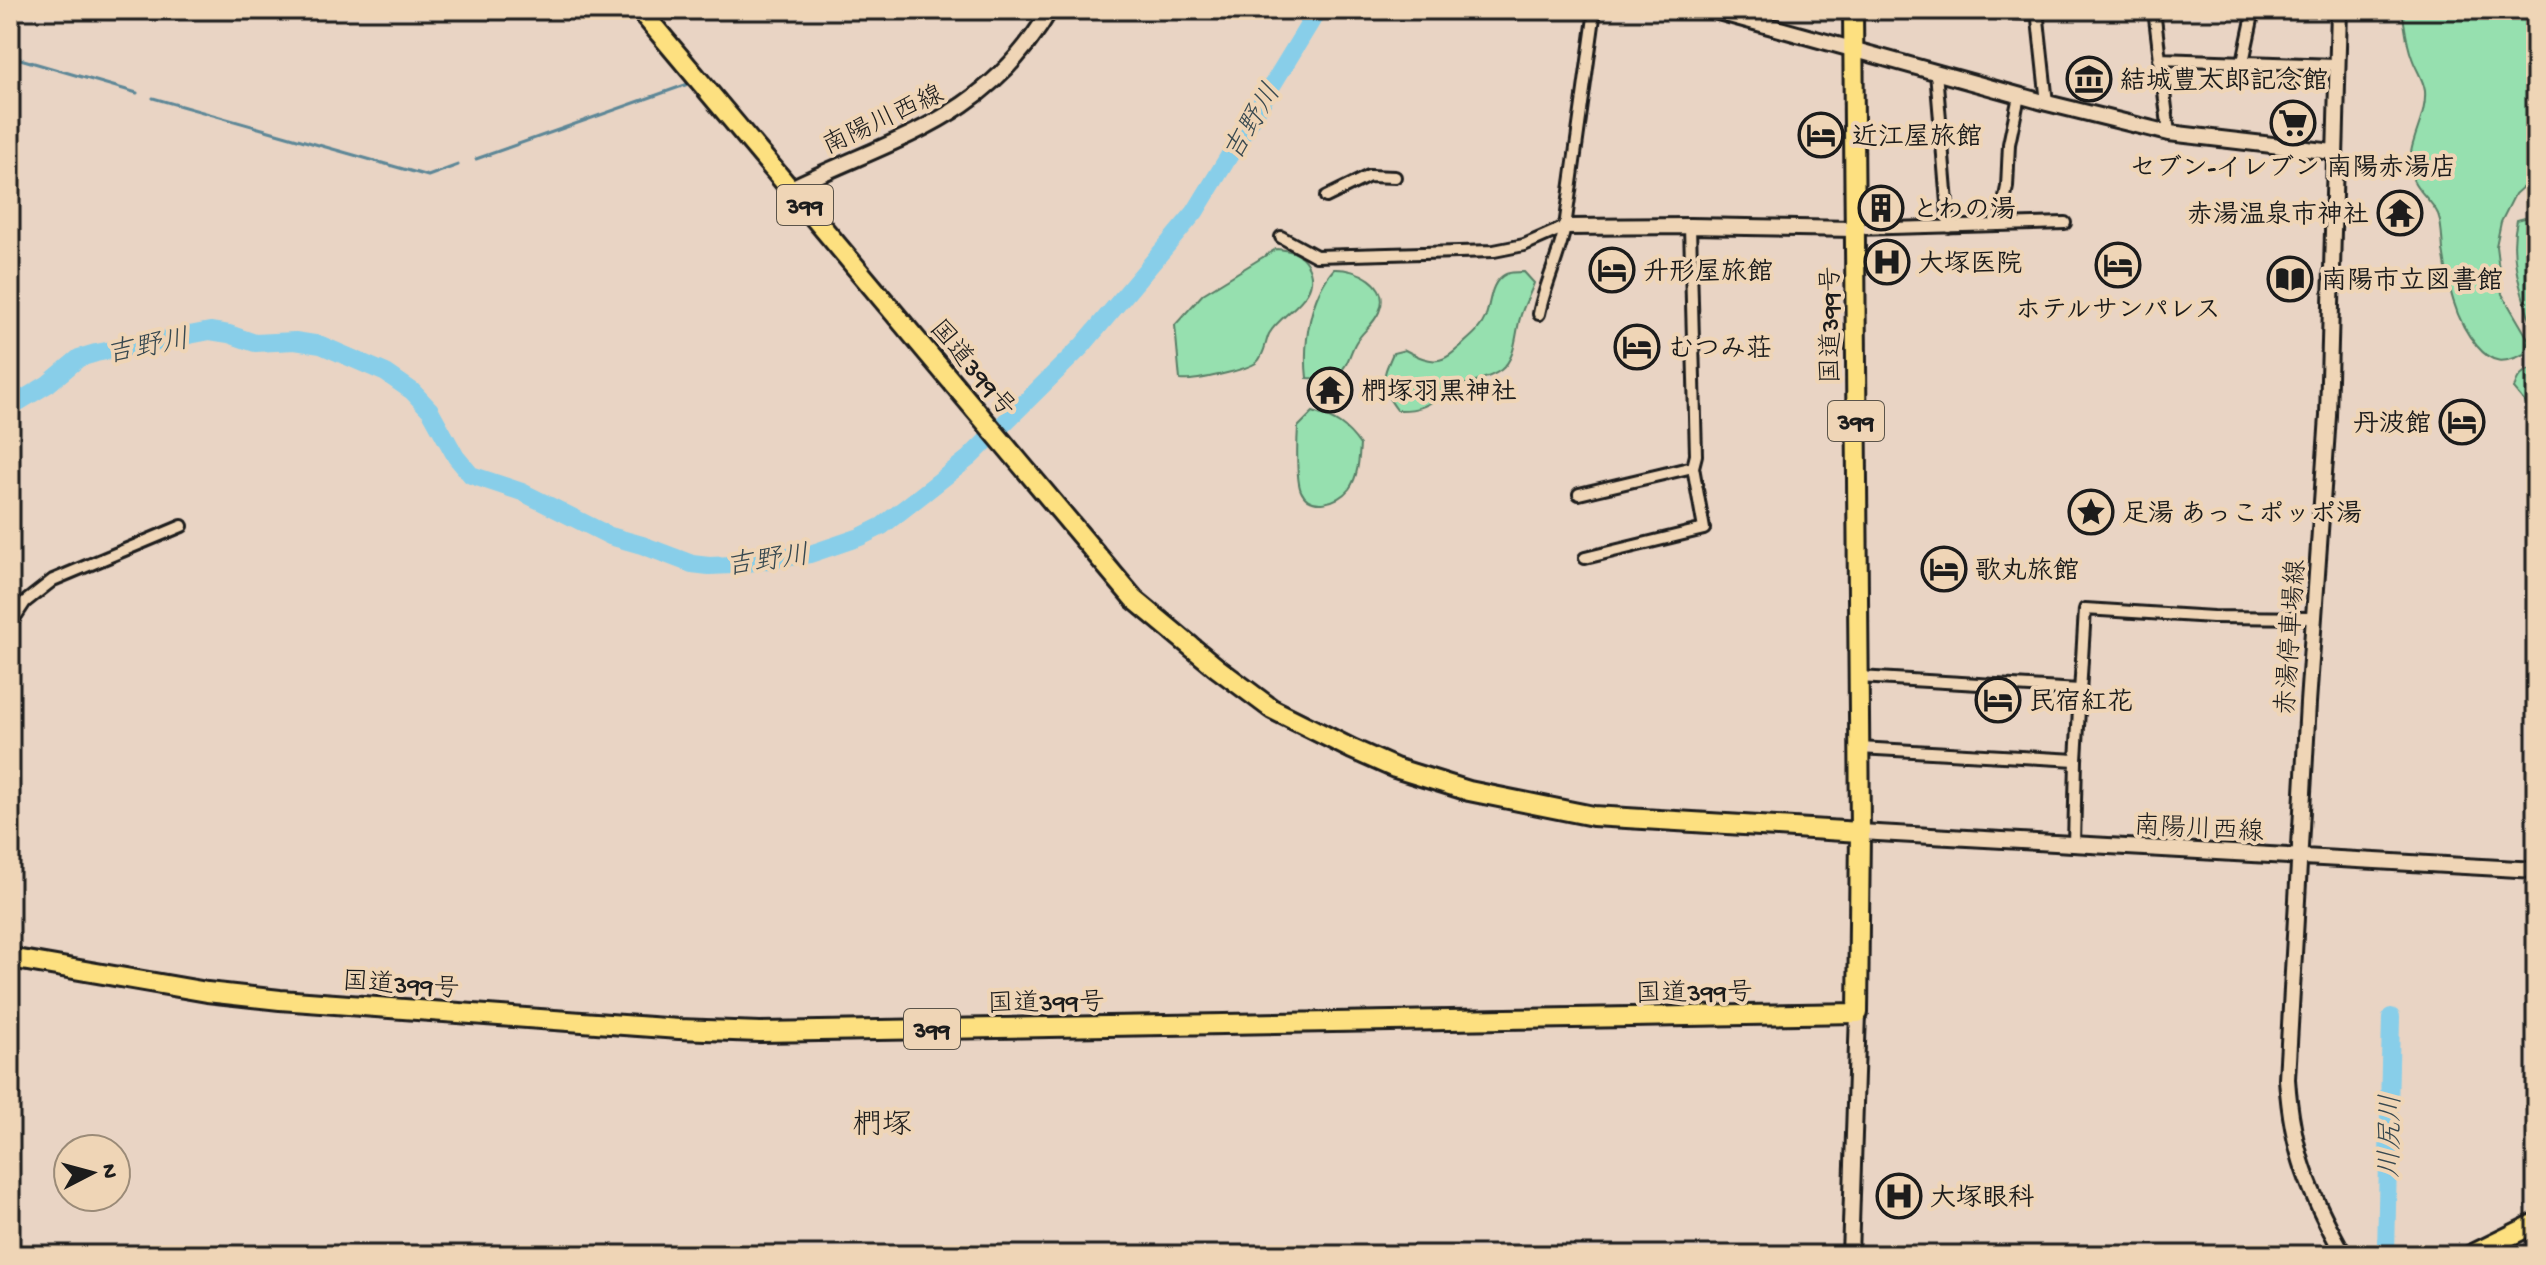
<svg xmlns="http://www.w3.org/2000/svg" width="2546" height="1265" font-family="'Gochi Hand','Klee One',sans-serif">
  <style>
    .green { fill: #96e0af; stroke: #597e66; stroke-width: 2 }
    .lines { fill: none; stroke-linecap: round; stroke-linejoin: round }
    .stream { stroke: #5d8797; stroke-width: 3 }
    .river { stroke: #88cee9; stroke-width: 18 }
    .street-casing { stroke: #1c1c1c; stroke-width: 16 }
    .secondary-casing { stroke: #1c1c1c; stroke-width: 20 }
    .highway-casing { stroke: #1c1c1c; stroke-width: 24 }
    .street { stroke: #efd5b6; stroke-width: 10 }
    .secondary { stroke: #efd5b6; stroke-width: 14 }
    .highway { stroke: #fde080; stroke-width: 18 }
    .labels { text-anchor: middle; stroke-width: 8; stroke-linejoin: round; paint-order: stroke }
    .shield { fill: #efd5b6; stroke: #5b544a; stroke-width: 2 }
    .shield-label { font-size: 24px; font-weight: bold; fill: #1c1c1c }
    .poi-label { font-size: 26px; font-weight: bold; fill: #1c1c1c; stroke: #efd5b6; text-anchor: start }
    .street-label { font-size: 26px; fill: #1c1c1c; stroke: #efd5b6 }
    .water-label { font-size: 28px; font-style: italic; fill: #37484f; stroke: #efd5b6 }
    .quarter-label { font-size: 30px; fill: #1c1c1c; stroke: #efd5b6 }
  </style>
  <rect width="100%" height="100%" fill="#e9d4c4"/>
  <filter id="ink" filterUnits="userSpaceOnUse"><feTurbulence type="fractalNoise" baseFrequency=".0125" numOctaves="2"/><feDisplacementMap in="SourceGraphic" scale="16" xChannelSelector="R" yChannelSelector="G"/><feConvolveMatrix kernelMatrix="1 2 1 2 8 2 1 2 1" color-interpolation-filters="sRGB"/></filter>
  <g filter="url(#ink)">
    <path class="green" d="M2402,10H2536V175L2515,194L2501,222L2496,246L2502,294L2529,340L2524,354C2504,364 2492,364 2477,346C2454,320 2448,283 2443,250C2442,239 2442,224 2438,214C2430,197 2412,189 2410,168C2408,141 2427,118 2425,91C2423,78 2416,70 2412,58C2406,43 2405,25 2402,10Z
      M2536,215V339C2525,301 2507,261 2517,220Z
      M1276,249C1289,250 1300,252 1307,264C1325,296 1281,312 1269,334C1265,343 1265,354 1257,362C1248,370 1192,382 1180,380L1175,325L1203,294Z
      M1334,269C1356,268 1392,284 1379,312C1374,324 1363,331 1356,342C1350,352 1348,367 1338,374C1329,380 1317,378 1307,378C1303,343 1310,296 1334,269Z
      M1524,272L1534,283C1530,295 1523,306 1520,318C1515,335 1516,358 1501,370C1488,380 1469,381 1454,389C1430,402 1425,411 1397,410C1379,386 1381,380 1393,353L1405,350C1434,365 1441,365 1465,342C1473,335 1481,328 1485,318C1491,304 1489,282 1506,274C1510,272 1519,272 1524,272Z
      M2536,368V416L2514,389C2517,376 2523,370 2536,368Z
      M1313,412C1335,419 1347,426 1360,445C1359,459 1358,477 1349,489C1338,503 1310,511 1301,491C1296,480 1297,441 1298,427Z"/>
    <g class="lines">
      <path class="stream" d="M10,56L137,93
        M153,98L428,176L458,165
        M476,159L688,84"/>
      <path class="river" d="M10,407L48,384L79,358L96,353L210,331L229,334L255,343L295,341L321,345L386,373L412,391L430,410L456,457L471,475L522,492L610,536L642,545L692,564L709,566L733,565L810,554L860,537L882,526L969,458L1082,346L1195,212L1318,10
        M2386,1255L2391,1017"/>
      <g class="street-casing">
        <path id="street" d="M1941,10L2038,14
          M2037,10L2047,103
          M2154,10L2169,133
          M2159,59L2336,65
          M2243,62L2254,10
          M1936,72L1949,227
          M1326,197L1369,176L1395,177
          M2004,225L2002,212L2007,187L2009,144L2019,96
          M1855,229L2065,223
          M1281,237L1316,256L1494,251L1524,245L1565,227
          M1539,314C1545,284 1559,257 1565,227L1595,10
          M1579,494L1693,467
          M1585,558L1704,529L1693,467L1696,455L1690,226
          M10,625L25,602L53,580L182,526
          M1859,677L2080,690
          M1859,748L2076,760
          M2074,844L2076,760L2085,609L2213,617L2314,618"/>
      </g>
      <g class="secondary-casing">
        <path id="secondary" d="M1711,10L2047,103L2169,133L2333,152
          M2339,10L2328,416L2308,703L2287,1079C2292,1152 2309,1192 2344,1255
          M791,188C896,137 987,119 1050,10
          M1565,227L1690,226L1855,229
          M1860,832L2536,870
          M1850,1255L1858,1013"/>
      </g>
      <g class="highway-casing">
        <path id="highway" d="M640,10L1134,599L1217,668L1272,709L1352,749L1395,768L1469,791L1593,816L1860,832
          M10,958L207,992L280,1000L679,1029L760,1032L1858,1013L1860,832L1853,10
          M2471,1255L2536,1223"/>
      </g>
      <use href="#street" class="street"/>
      <use href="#secondary" class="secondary"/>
      <use href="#highway" class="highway"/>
    </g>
  </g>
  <defs>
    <g id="museum-ring" transform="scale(2.3)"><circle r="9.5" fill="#efd5b6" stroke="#1c1c1c" stroke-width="1.5"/><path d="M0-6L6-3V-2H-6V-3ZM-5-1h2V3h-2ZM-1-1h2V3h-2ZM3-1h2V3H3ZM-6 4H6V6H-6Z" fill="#1c1c1c"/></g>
    <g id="supermarket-ring" transform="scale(2.3)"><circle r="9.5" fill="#efd5b6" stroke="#1c1c1c" stroke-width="1.5"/><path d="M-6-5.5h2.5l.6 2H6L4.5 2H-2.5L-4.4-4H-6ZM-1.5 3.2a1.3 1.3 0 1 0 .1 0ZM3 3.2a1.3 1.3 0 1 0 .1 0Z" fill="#1c1c1c"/></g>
    <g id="hotel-ring" transform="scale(2.3)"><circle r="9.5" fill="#efd5b6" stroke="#1c1c1c" stroke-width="1.5"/><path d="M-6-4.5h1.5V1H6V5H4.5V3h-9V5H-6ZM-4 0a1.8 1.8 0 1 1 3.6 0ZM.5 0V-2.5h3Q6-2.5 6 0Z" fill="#1c1c1c"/></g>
    <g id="building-ring" transform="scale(2.3)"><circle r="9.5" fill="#efd5b6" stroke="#1c1c1c" stroke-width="1.5"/><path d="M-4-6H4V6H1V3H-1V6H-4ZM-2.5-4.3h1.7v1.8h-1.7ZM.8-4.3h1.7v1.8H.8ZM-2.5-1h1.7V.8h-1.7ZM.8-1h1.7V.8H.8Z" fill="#1c1c1c"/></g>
    <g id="temple-ring" transform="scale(2.3)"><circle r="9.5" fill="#efd5b6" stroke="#1c1c1c" stroke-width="1.5"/><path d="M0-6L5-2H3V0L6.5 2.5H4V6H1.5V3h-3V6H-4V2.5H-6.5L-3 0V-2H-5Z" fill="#1c1c1c"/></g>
    <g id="hospital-ring" transform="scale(2.3)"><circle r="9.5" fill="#efd5b6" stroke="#1c1c1c" stroke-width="1.5"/><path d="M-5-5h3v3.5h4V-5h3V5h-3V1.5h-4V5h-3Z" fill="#1c1c1c"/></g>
    <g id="library-ring" transform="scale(2.3)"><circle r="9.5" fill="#efd5b6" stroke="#1c1c1c" stroke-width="1.5"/><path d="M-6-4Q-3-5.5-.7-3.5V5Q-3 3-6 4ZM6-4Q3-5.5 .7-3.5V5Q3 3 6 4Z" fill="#1c1c1c"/></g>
    <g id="sight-ring" transform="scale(2.3)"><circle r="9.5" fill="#efd5b6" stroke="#1c1c1c" stroke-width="1.5"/><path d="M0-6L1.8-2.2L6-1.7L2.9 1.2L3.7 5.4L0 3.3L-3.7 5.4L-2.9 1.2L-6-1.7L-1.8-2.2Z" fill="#1c1c1c"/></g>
  </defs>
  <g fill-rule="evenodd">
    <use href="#museum-ring" x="2089" y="79"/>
    <use href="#supermarket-ring" x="2293" y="123"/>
    <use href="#hotel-ring" x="1821" y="135"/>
    <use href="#building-ring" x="1881" y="208"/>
    <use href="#temple-ring" x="2400" y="213"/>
    <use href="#hospital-ring" x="1887" y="262"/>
    <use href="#hotel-ring" x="2118" y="265"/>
    <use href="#hotel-ring" x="1612" y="270"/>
    <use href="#library-ring" x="2290" y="279"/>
    <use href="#hotel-ring" x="1637" y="347"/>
    <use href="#temple-ring" x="1330" y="390"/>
    <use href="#hotel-ring" x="2462" y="422"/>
    <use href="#sight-ring" x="2091" y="512"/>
    <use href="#hotel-ring" x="1944" y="569"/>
    <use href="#hotel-ring" x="1998" y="700"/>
    <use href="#hospital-ring" x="1899" y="1196"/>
  </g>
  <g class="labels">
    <g class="shield">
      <rect x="777" y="185" width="56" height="40" rx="6"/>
      <rect x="1828" y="401" width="56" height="40" rx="6"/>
      <rect x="904" y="1009" width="56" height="40" rx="6"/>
    </g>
    <g class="shield-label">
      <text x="805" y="213">399</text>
      <text x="1856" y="429">399</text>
      <text x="932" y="1037">399</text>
    </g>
    <g class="poi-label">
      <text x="2120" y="88">結城豊太郎記念館</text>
      <text x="1852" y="144">近江屋旅館</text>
      <text x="2293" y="175" text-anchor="middle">セブン-イレブン 南陽赤湯店</text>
      <text x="1912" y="217">とわの湯</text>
      <text x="2369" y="222" text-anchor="end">赤湯温泉市神社</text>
      <text x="1918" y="271">大塚医院</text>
      <text x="1643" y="279">升形屋旅館</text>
      <text x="2321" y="288">南陽市立図書館</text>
      <text x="2118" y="317" text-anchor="middle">ホテルサンパレス</text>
      <text x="1668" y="356">むつみ荘</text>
      <text x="1361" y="399">椚塚羽黒神社</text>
      <text x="2431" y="431" text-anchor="end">丹波館</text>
      <text x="2122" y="521">足湯 あっこポッポ湯</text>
      <text x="1975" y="578">歌丸旅館</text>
      <text x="2029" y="709">民宿紅花</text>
      <text x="1930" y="1205">大塚眼科</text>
    </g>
    <g class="street-label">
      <text transform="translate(882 118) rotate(-25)" y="9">南陽川西線</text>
      <text transform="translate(1829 325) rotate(-90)" y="9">国道399号</text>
      <text transform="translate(974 367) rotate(50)" y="9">国道399号</text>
      <text transform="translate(2289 637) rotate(-86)" y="9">赤湯停車場線</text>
      <text transform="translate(2199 827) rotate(3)" y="9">南陽川西線</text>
      <text transform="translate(401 983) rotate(4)" y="9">国道399号</text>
      <text transform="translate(1694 991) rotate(-1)" y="9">国道399号</text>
      <text transform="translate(1046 1001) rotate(-1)" y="9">国道399号</text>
    </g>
    <g class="water-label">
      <text transform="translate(1250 121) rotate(-59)" y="10">吉野川</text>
      <text transform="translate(147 344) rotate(-11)" y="10">吉野川</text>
      <text transform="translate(767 558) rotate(-8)" y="10">吉野川</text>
      <text transform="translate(2388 1136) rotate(-89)" y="10">川尻川</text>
    </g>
    <g class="quarter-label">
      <text x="882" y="1133">椚塚</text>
    </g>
  </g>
  <rect width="2546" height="1265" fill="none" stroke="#efd5b6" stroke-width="40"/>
  <rect x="20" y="20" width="2506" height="1225" fill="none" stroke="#1c1c1c" stroke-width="3" filter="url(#ink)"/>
  <g transform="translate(92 1173) rotate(84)"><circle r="38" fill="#efd5b6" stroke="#9b8b78" stroke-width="2"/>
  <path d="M0-6L14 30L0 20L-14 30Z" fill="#1c1c1c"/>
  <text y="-12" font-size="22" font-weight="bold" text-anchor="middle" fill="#1c1c1c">N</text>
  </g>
</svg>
